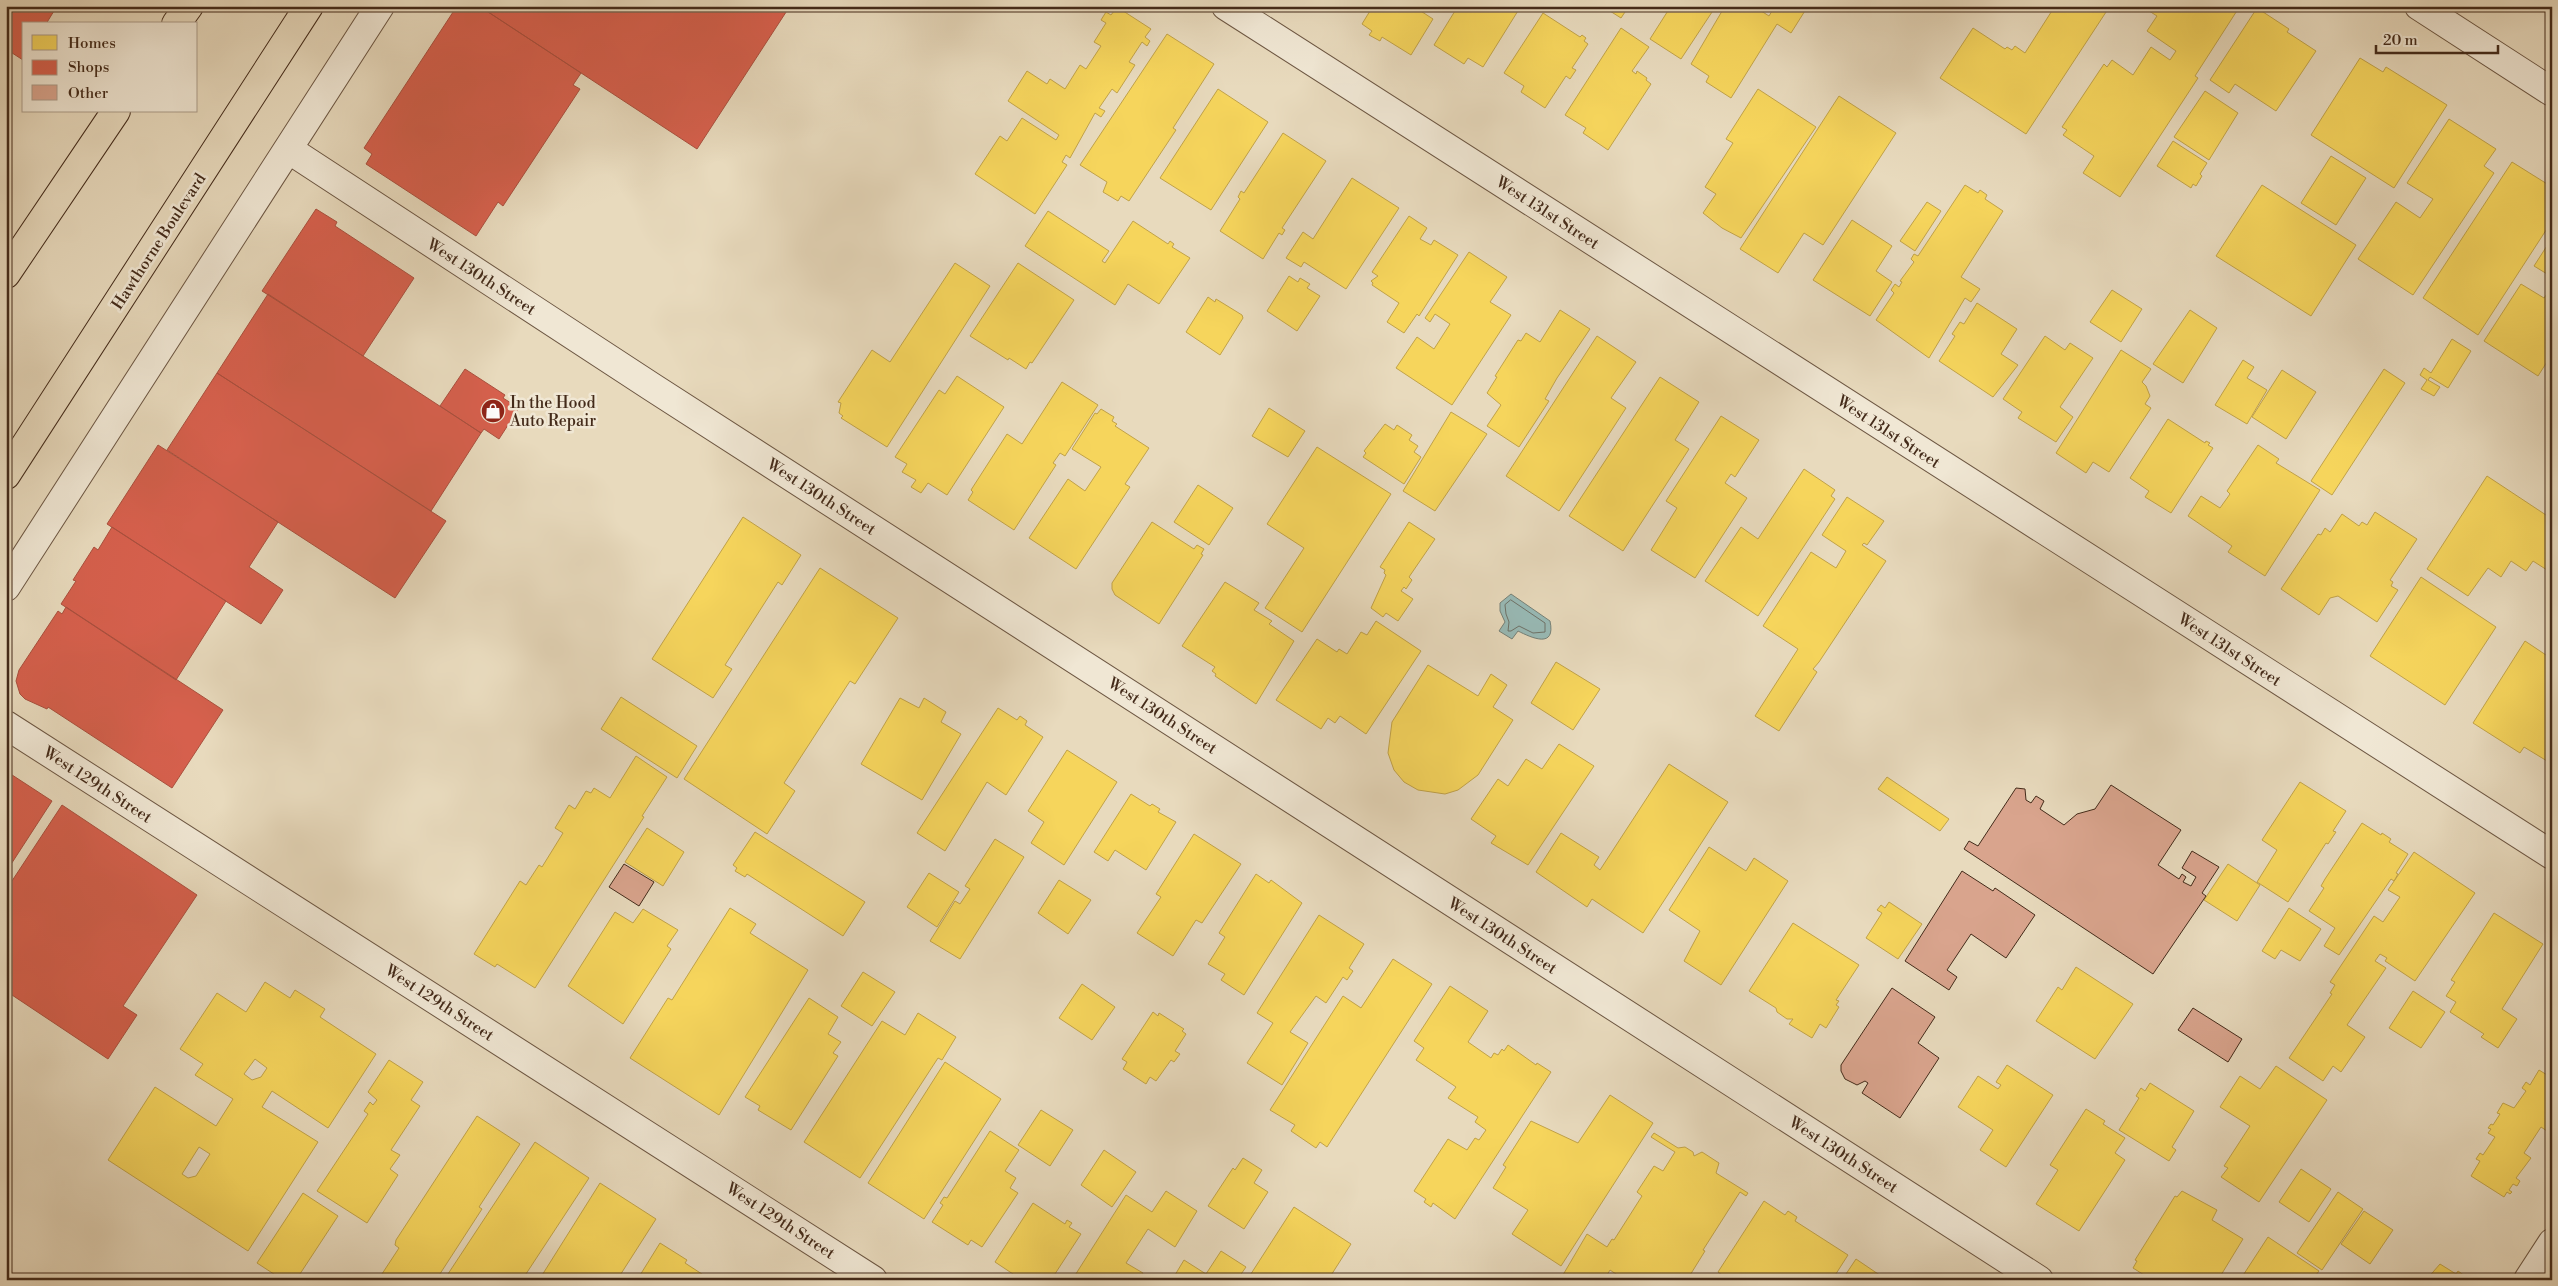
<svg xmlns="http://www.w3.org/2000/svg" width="2558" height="1286" font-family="'Libre Bodoni',serif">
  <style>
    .water { fill: #98bab6; stroke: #768178 }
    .homes { fill: #f6d55c; stroke: #c1a248; fill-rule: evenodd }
    .shops { fill: #d6604d; stroke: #aa503e }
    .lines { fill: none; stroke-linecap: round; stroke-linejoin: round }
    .shore { stroke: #6e7268; stroke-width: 1 }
    .building { fill: #d9a48d; stroke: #442b1a }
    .minor-casing { stroke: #6d5743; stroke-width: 30 }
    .major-casing { stroke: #442b1a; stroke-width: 30 }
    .minor { stroke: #f0e7d4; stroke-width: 28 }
    .major { stroke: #e8dabd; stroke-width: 28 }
    .labels { text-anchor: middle; stroke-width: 5; stroke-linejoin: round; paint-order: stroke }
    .street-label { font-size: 16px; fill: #442b1a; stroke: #f0e7d4 }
    .poi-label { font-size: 16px; fill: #442b1a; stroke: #f0e7d4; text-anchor: start }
  </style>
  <rect width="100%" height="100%" fill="#e8dabd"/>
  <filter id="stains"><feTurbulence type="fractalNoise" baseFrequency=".004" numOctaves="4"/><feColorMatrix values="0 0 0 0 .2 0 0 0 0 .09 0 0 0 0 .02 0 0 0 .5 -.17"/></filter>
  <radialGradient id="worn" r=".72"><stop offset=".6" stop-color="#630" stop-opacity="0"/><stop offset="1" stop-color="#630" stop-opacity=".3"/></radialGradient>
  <path class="water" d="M1511,594L1550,621C1556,649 1532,638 1518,631L1512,639L1499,631L1505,622L1500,611V603Z"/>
  <path class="homes" d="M1373,6H1413L1433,19L1411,55L1382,37L1380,41L1369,35L1372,31L1362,24Z
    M1458,6H1521L1483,67L1468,58L1464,64L1434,45Z
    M1602,6H1629L1621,18Z
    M1671,6H1716L1681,59L1650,39Z
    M1725,6H1760L1758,9L1769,16L1775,6H1808L1791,33L1777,24L1731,98L1706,82L1709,76L1691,64Z
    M2055,6H2110L2026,134L1940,78L1973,28L2005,49L2007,47L2012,50L2015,46L2025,53Z
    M2148,6H2240L2195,76L2198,78L2120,197L2083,173L2094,156L2063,135L2067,130L2062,127L2104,64L2107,67L2112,60L2133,75L2151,47L2170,60L2176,51L2147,31L2157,16L2146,9Z
    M1117,7L1151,29L1145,37L1150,41L1147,46L1142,42L1129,62L1135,65L1117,93L1112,89L1099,108L1105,111L1101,117L1095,113L1070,158L1066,155L1062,162L1067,165L1035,214L975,174L1000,136L1007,141L1022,118L1056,140L1059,135L1008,101L1027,71L1047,84L1050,79L1065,89L1080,65L1086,69L1101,46L1094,42L1106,23L1101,20L1106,12L1111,15Z
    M2257,8L2289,29L2287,32L2316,51L2276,111L2235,84L2229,93L2210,80Z
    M1543,13L1580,37L1582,35L1586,38L1584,41L1588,44L1572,68L1576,70L1570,79L1566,76L1545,108L1521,92L1524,86L1504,73Z
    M1621,28L1649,47L1632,71L1636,74L1637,71L1647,78L1646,80L1651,84L1608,150L1583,133L1586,128L1565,115Z
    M1167,34L1214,64L1173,128L1176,130L1129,201L1121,196L1118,201L1103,192L1107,182L1080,165Z
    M2360,58L2383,72L2386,67L2447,105L2394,188L2311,135Z
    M1218,89L1268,122L1211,210L1160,178Z
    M1758,89L1816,127L1741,238L1722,228L1703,213L1716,194L1705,187L1733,143L1726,139Z
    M2205,91L2238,113L2209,160L2174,137Z
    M1839,96L1896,133L1823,245L1804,233L1778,273L1740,249Z
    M2449,119L2496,149L2484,166L2494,173L2413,295L2358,259L2396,202L2420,218L2433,199L2407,183Z
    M1283,133L1326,161L1282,228L1285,230L1282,235L1279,233L1263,259L1220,231L1240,199L1238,197L1241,191L1244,193Z
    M2173,141L2207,163L2200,174L2202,176L2196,186L2193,184L2191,188L2157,166Z
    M2331,156L2366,178L2336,225L2301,203Z
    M2512,162L2552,187V200L2546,208L2552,212V221L2478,335L2423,298Z
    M1352,178L1399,208L1346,289L1304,262L1301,267L1286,258L1303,232L1313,239Z
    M1965,185L1978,193L1980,190L1987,195L1985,199L2003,211L1961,277L1980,289L1971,302L1965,298L1929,358L1876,320L1894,293L1891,290L1895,284L1899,287L1902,282L1900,281L1914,262L1911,259L1914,254L1918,256Z
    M2262,185L2356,245L2311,316L2216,256Z
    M1927,202L1941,211L1915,251L1900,241Z
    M1048,211L1109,251L1102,261L1105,263L1133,221L1168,244L1170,241L1174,244L1172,247L1190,258L1159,304L1128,284L1115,305L1025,246Z
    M1409,216L1427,228L1420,239L1431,245L1434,240L1458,255L1419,316L1417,314L1404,333L1387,322L1399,303L1372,285L1373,283L1371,281L1378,276L1372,272Z
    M1852,220L1892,246L1876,271L1892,282L1870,316L1813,280Z
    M2552,238V277L2534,266Z
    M1469,252L1507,277L1490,302L1511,315L1452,405L1396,368L1417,337L1434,349L1450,324L1435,314L1430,322L1425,318Z
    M955,263L990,286L887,447L841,418L843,416L839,413L841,403L838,402L872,350L890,362Z
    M1018,263L1074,300L1032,363L1030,362L1026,369L1009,358L1008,360L970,336Z
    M1289,276L1298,282L1300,278L1310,284L1307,288L1320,296L1297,331L1267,311Z
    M2521,284L2544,298L2552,287V354L2538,376L2484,341Z
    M2112,290L2142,309L2121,342L2090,322Z
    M1208,297L1215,302L1216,299L1242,315L1243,318L1220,355L1186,332Z
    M1977,303L2017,329L2001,354L2018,365L1993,397L1939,361L1955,336L1952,334L1960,322L1964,324Z
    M1560,310L1590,329L1557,378L1545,399L1549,401L1519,447L1487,426L1501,405L1487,393L1497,377L1495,376L1518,340L1521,341L1526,333L1540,342Z
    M2190,310L2217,328L2183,383L2153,364Z
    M1597,336L1636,362L1611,398L1626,408L1559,511L1506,476Z
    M2045,336L2065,350L2070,343L2093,358L2060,407L2073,417L2056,442L2018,418L2022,412L2003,399Z
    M2452,339L2471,351L2448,388L2430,377L2428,380L2440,387L2434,396L2421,389L2427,380L2420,375L2424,368L2431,373Z
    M2121,350L2151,369L2142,382L2146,386L2150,396L2145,404L2151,408L2109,472L2093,462L2086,473L2056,453Z
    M2243,360L2254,367L2247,378L2267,390L2247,424L2215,405Z
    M2384,369L2405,383L2332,495L2311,481Z
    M2282,370L2316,392L2286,439L2252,417Z
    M957,376L1004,407L947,495L928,483L921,493L911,487L916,480L902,472L907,464L895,457L939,390L945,394Z
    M1660,377L1699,402L1675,440L1689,449L1623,551L1569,516Z
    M1062,382L1098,405L1065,456L1060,453L1053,463L1056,465L1014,530L968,500L973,492L971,490L1007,434L1022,444Z
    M1269,408L1305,431L1288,457L1252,436Z
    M1101,409L1114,417L1112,421L1117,424L1115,426L1149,448L1125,484L1130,487L1076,569L1029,538L1068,479L1085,491L1101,467L1072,449L1095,413L1097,414Z
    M1451,412L1487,434L1435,511L1403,491Z
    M1721,416L1759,440L1735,477L1731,474L1725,483L1747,498L1695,578L1651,550L1677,508L1666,501Z
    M2168,419L2205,443L2206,441L2210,443L2208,445L2213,448L2171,513L2145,497L2149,491L2130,478Z
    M1385,424L1394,430L1397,425L1412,435L1409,440L1418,446L1414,452L1421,457L1404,484L1363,457L1366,453L1364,451Z
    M2258,445L2279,459L2276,463L2320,490L2265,576L2228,552L2232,546L2188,516L2201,496L2220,508L2230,494L2227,491Z
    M1317,447L1391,494L1302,632L1265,608L1304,548L1267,524Z
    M1804,469L1835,490L1831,496L1835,499L1758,616L1705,581L1741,527L1758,539Z
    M2487,476L2552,519V563L2547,570L2533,561L2526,571L2511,561L2501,577L2488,568L2468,596L2427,569Z
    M1198,485L1233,508L1209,545L1174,522Z
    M1847,497L1884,521L1867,545L1864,543L1862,545L1886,561L1819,662L1813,669L1817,672L1779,731L1755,716L1798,649L1763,626L1811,552L1836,568L1846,551L1822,535Z
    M2375,512L2417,539L2390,580L2393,582L2391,586L2398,590L2377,622L2338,596L2330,598L2319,615L2281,589L2318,534L2321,535L2325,528L2330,532L2342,514L2359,526L2362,522L2367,525Z
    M743,517L801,555L782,585L778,582L725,665L732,669L713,698L652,659Z
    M1152,522L1194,549L1197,545L1204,549L1201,554L1203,555L1159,624L1115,595L1112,589V583Z
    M1409,522L1435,539L1409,577L1412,580L1406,589L1404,587L1401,591L1413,599L1398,621L1386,613L1383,617L1371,608L1386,575L1384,573L1385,570L1380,567Z
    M820,568L898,618L855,684L850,681L784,783L795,791L767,834L684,779Z
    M2421,577L2496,627L2445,705L2370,656Z
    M1225,582L1259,603L1254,610L1272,621L1269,624L1294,641L1256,704L1215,676L1216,674L1212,671L1215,667L1182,646Z
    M1376,621L1421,651L1366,734L1340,716L1335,723L1328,718L1321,729L1276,700L1317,639L1337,652L1339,649L1347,654L1361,632L1367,635Z
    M2525,641L2552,659V764L2524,747L2520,753L2473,723Z
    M1556,662L1600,689L1573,730L1531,703Z
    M1428,665L1478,696L1491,674L1507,685L1493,707L1513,720L1478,775L1458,790L1445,794L1418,790L1404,782L1394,770L1388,753L1392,722Z
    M621,697L697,746L677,778L601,729Z
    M900,698L919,708L924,698L946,712L941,722L961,734L922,800L861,764Z
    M998,708L1017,720L1020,716L1027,721L1025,725L1043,737L1006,795L987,782L945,851L917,833Z
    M1559,744L1594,766L1528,865L1491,843L1496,836L1471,819L1498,779L1508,786L1526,759L1542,769Z
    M1067,750L1117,782L1064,865L1031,843L1044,822L1028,811Z
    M636,756L667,777L642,816L644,817L535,988L497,964L495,967L474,954L520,881L526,885L539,865L542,867L563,833L555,828L569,805L575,809L586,791L591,793L594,788L610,798Z
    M1669,764L1728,802L1643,933L1592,899L1587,907L1536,872L1561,833L1599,857L1594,865L1600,870Z
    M1887,777L1949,819L1940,831L1878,789Z
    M2300,782L2346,811L2333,831L2336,832L2328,844L2326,843L2288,902L2257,882L2277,850L2262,840Z
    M1131,794L1150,806L1152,804L1160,809L1158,812L1176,822L1146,870L1115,850L1108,861L1094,852Z
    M2362,823L2381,835L2382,833L2391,839L2389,842L2408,854L2396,873L2398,874L2394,881L2391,879L2339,955L2324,946L2335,928L2309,911L2324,888L2321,886L2325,879Z
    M647,828L684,852L663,886L625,862Z
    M755,832L865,902L843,936L747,874L745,877L735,871L737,868L733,865Z
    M1194,834L1241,864L1202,923L1196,920L1173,956L1137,933L1161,897L1156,894Z
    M995,839L1024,857L960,959L930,941L955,901L960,904L970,889L965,886Z
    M1709,847L1746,871L1754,858L1788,881L1721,985L1684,961L1700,931L1669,910Z
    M2414,852L2475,893L2415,981L2385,961L2387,958L2380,954L2375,961L2386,968L2347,1025L2365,1037L2341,1072L2333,1066L2323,1081L2289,1058L2332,994L2330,993L2335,985L2330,982L2374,916L2383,922L2400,897L2388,890Z
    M2228,864L2260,885L2237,921L2204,900Z
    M929,873L959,892L937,927L907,907Z
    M1256,874L1269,883L1271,880L1302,903L1244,995L1221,980L1225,974L1208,964L1225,937L1219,933Z
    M1059,880L1091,900L1068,934L1038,913Z
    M1889,902L1922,924L1898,959L1866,938L1882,913L1877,910L1881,905L1885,908Z
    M730,908L756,924L750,933L808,970L719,1115L630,1058L668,998L672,1000Z
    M2289,908L2321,929L2300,961L2281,950L2275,959L2262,951Z
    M643,909L678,930L667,946L671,949L623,1024L568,986L615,912L633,923Z
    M2494,913L2543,944L2502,1009L2517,1019L2498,1048L2481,1037L2484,1034L2450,1012L2456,1002L2446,996L2455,982L2451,980Z
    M1319,915L1364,944L1349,968L1353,971L1347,980L1343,977L1326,1003L1316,996L1290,1032L1308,1043L1282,1085L1247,1063L1273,1023L1257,1013Z
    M1793,923L1859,965L1836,1000L1839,1001L1836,1005L1839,1007L1826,1028L1820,1024L1812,1038L1789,1024L1793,1019H1787L1777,1012L1776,1008L1749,991Z
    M1393,959L1432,984L1327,1147L1320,1142L1316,1148L1291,1131L1295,1125L1270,1110L1343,996L1361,1008Z
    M2076,967L2133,1004L2095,1059L2036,1021L2058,987L2062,990Z
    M863,972L895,992L872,1026L841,1006Z
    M265,982L290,998L295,990L325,1009L320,1017L376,1054L328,1128L272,1091L262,1107L318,1142L248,1251L108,1160L155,1087L216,1126L233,1099L195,1075L203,1064L180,1049L217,993L246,1012ZM255,1059L267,1068L261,1077L252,1080L244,1074ZM199,1147L210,1154L196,1176L188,1178L182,1174Z
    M1082,984L1115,1007L1092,1040L1059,1018Z
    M1450,986L1488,1011L1468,1042L1491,1058L1494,1053L1498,1055L1502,1049L1504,1051L1508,1045L1536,1065L1537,1063L1551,1072L1455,1219L1433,1203L1431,1207L1424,1202L1426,1199L1414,1191L1448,1139L1467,1150L1475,1138L1479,1140L1486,1130L1475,1122L1478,1117L1448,1098L1456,1087L1416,1060L1424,1048L1414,1041Z
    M2413,991L2445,1012L2421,1048L2389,1028Z
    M809,998L838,1017L828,1034L841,1042L833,1053L838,1056L791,1130L758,1110L760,1106L745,1097Z
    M1153,1012L1158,1016L1159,1013L1184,1029L1182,1031L1186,1034L1175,1051L1180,1054L1174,1062L1171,1060L1156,1081L1150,1077L1146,1084L1123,1069L1127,1062L1122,1059Z
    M918,1013L956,1037L942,1060L938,1058L860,1178L804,1142L882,1021L905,1035Z
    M389,1060L423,1082L411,1100L420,1106L391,1150L400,1155L390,1169L398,1175L367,1223L317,1191L368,1114L364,1111L370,1102L373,1105L377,1100L368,1092Z
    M945,1062L1001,1099L924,1219L868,1183Z
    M2007,1065L2053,1095L2006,1167L1980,1150L1993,1130L1958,1107L1978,1076L1998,1089L2001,1085L1996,1082Z
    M2276,1066L2327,1100L2259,1202L2221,1177L2228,1168L2224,1166L2250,1126L2220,1107L2240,1076L2260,1089Z
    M2539,1070L2552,1078V1124L2547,1131L2541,1127L2524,1153L2531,1158L2516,1178L2520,1181L2517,1186L2513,1184L2509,1190L2512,1192L2510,1194L2507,1192L2504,1197L2471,1176L2480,1161L2476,1159L2480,1153L2483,1155L2495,1137L2488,1133L2491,1129L2488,1128L2491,1124L2493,1125L2500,1114L2497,1113L2503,1103L2514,1108L2526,1091L2522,1088L2526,1082L2530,1085Z
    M2150,1083L2194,1111L2172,1147L2176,1150L2169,1161L2119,1130L2139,1098L2136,1096L2141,1088L2145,1091Z
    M1610,1095L1653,1123L1561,1266L1512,1234L1528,1210L1493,1188L1506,1167L1503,1165L1531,1121L1578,1143Z
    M2086,1109L2105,1121L2103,1124L2125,1138L2115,1153L2125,1160L2079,1231L2036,1204L2058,1170L2050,1165Z
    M1041,1110L1073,1130L1050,1166L1018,1145Z
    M477,1116L520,1144L479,1207L482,1209L436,1280H378L399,1248L395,1245L396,1240Z
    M990,1131L1019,1150L1005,1171L1016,1178L1010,1188L1018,1193L982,1247L971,1240L968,1245L932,1222L943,1205L940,1203L944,1197L947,1198Z
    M1654,1133L1678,1148L1685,1147L1693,1152L1694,1156L1702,1152L1719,1163L1716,1173L1748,1193L1746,1196L1740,1192L1703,1250L1705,1251L1687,1280H1617L1619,1276L1610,1270L1604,1280H1560L1587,1234L1607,1247L1612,1239L1614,1240L1642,1196L1637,1192L1654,1166L1663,1171L1675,1152L1651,1137Z
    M535,1142L589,1178L522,1280H444Z
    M1104,1150L1136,1172L1112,1207L1081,1185Z
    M1243,1158L1262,1170L1254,1183L1268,1192L1244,1229L1208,1206L1233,1168L1235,1170Z
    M2301,1169L2331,1189L2309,1222L2279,1202Z
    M600,1183L656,1219L617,1280H539Z
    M1166,1191L1197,1211L1175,1247L1148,1229L1126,1263L1143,1273L1139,1280H1072L1126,1195L1152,1212Z
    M2182,1191L2217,1210L2212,1220L2243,1239L2218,1280H2152L2133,1268L2137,1261L2135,1260L2175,1196L2177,1197Z
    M2338,1192L2363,1209L2322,1270L2297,1253Z
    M303,1193L338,1216L296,1280H283L257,1263Z
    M1764,1201L1785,1215L1788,1211L1797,1217L1795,1221L1848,1255L1832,1280H1729L1718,1272Z
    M1033,1203L1065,1224L1067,1220L1072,1223L1069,1227L1081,1234L1051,1280L1038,1278L1036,1280H1022L995,1262Z
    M1294,1207L1351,1244L1328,1280H1247Z
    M2364,1211L2393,1230L2370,1264L2341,1244Z
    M2268,1237L2319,1271L2312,1280H2240Z
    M660,1243L687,1260L685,1263L705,1276L703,1280H637Z
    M1221,1251L1246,1267L1237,1280H1172L1184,1260L1206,1274Z
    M1856,1259L1887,1280H1842Z
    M2440,1264L2456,1274L2458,1271L2465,1276L2464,1280H2426Z"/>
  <path class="shops" d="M6,6H57L46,24H24L23,60L6,49Z
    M457,6H479L581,73L573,85L580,89L503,206L498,202L476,236L366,164L372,154L364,148Z
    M479,6H790L697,149Z
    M316,209L337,222L335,226L414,278L363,356L262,291Z
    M268,294L481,433L431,511L217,373Z
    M465,369L505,395L503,398L519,408L499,439L484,429L481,433L440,406Z
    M217,373L446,521L395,598L167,450Z
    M158,445L278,522L249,567L283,590L261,624L107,524Z
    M112,527L226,601L176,680L61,604L76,581L73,580L94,547L98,550Z
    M66,607L223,710L172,788L48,707L47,709L25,699L20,694L16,681L19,670L58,611L62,614Z
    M6,771L52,801L6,872Z
    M62,805L197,895L123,1006L137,1015L108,1059L6,991V890Z"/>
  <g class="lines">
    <path class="shore" d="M1511,600L1545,623V632L1533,633L1519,626L1511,631H1508L1509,622L1506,614L1505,605Z"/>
  </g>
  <path class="building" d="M2111,785L2181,830L2158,865L2179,879L2182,874L2186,877L2183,882L2191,886L2196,877L2182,868L2192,851L2219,867L2202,893L2206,896L2153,974L1964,849L1969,841L1978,846L2016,788L2025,789L2026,800L2031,803L2036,796L2044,801L2040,809L2064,825L2077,814L2095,809Z
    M624,864L654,882L639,906L609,887Z
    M1962,871L1993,891L1995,888L2035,915L2006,958L1971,934L1947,970L1957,977L1949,990L1905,961Z
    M1892,988L1935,1017L1918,1043L1939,1058L1900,1118L1862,1093L1868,1083L1865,1081L1857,1085L1845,1079L1841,1071V1065Z
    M2193,1008L2242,1039L2228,1062L2178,1030Z"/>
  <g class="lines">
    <g class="minor-casing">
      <path id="minor" d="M1226,6L2552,855
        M2419,6L2552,92
        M288,149L652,387L2039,1280
        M6,587L380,6
        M6,725L873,1280
        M2528,1280L2552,1243"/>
    </g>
    <g class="major-casing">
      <path id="major" d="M176,24L189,6
        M6,274L116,111
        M6,475L309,6"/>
    </g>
    <use href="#minor" class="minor"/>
    <use href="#major" class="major"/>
  </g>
  <defs>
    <g id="shop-disc" transform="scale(1.25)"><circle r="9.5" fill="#8f2418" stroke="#f0e7d4"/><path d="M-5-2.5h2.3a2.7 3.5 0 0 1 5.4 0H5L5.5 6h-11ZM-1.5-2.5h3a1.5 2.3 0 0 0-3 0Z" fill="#fff"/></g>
  </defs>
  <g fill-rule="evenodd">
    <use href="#shop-disc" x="493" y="411"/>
  </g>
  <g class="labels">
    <g class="street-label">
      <text transform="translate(1548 212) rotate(33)" y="6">West 131st Street</text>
      <text transform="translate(158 241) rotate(-57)" y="6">Hawthorne Boulevard</text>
      <text transform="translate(482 276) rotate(33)" y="6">West 130th Street</text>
      <text transform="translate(1889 431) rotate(33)" y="6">West 131st Street</text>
      <text transform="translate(822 496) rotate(33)" y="6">West 130th Street</text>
      <text transform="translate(2230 649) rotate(33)" y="6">West 131st Street</text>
      <text transform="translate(1163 715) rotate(33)" y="6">West 130th Street</text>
      <text transform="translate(98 784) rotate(33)" y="6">West 129th Street</text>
      <text transform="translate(1503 935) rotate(33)" y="6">West 130th Street</text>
      <text transform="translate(440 1002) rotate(33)" y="6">West 129th Street</text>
      <text transform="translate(1844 1154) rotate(33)" y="6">West 130th Street</text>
      <text transform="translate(781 1220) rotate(33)" y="6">West 129th Street</text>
    </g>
    <g class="poi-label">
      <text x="510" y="408">In the Hood<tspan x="510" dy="18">Auto Repair</tspan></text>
    </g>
  </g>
  <rect width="2558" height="1286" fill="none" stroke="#e8dabd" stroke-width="25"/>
  <rect x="8" y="8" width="2543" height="1271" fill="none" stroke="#442b1a" stroke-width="2.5"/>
  <rect x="12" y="12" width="2533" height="1261" fill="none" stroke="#442b1a"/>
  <rect x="22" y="22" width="175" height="90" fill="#f0e7d4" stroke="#ab9c8a"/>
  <rect x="32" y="35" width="25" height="15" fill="#f6d55c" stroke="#ab9c8a"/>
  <text x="68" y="48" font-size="15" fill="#442b1a">Homes</text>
  <rect x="32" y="60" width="25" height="15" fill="#d6604d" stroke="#ab9c8a"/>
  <text x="68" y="72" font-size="15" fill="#442b1a">Shops</text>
  <rect x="32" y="85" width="25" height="15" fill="#d9a48d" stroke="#ab9c8a"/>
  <text x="68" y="98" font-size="15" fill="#442b1a">Other</text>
  <path d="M2376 45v8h122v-8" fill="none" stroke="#442b1a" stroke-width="2.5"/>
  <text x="2383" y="45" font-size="15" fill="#442b1a" stroke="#f0e7d4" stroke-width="4" paint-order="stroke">20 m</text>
  <rect width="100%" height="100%" filter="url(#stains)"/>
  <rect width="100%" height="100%" fill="url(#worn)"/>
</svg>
